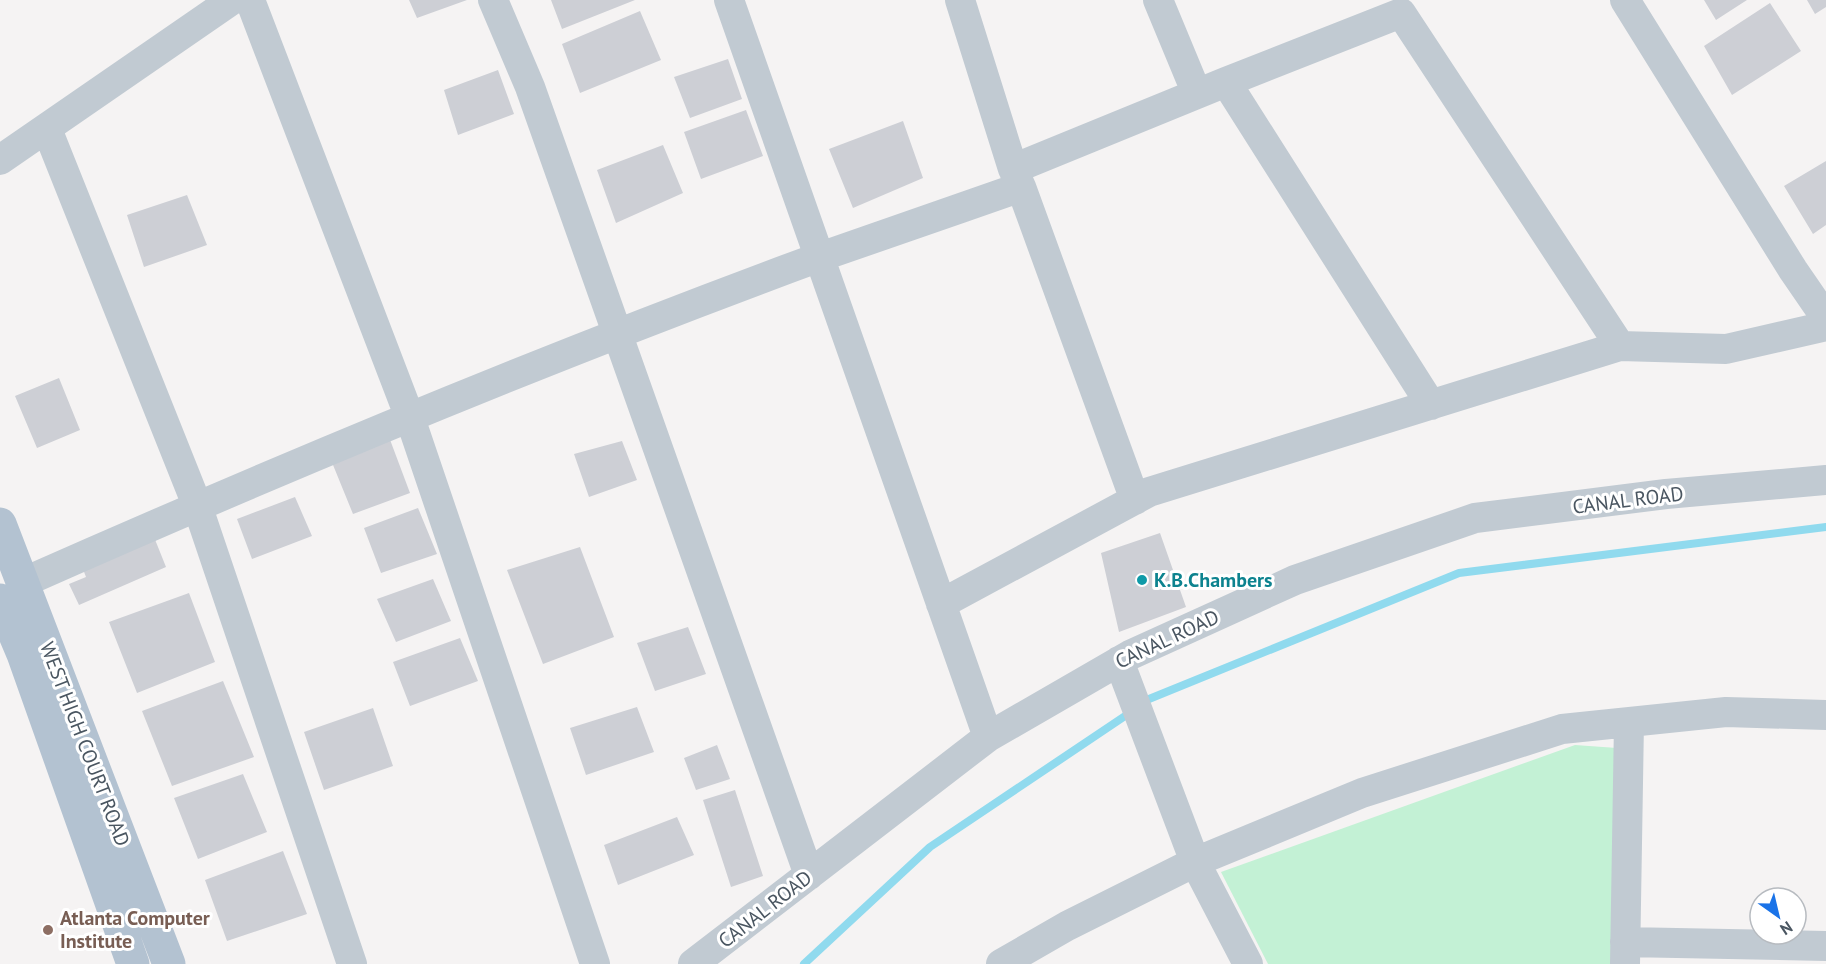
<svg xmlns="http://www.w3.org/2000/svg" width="1826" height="964" font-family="'PT Sans',sans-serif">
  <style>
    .green { fill: #c3f1d5 }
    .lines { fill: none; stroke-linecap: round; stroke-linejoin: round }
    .stream { stroke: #90daee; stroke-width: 8 }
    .building { fill: #cdcfd5 }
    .minor { stroke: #c1cad2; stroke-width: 30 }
    .major { stroke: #b3c2d1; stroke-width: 33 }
    .culture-dot { fill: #0f9aa8; stroke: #fff; stroke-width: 2 }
    .education-dot { fill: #8d6e63; stroke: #fff; stroke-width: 2 }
    .labels { text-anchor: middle; stroke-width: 6; stroke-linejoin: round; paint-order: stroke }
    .street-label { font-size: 20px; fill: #4a5661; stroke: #fff }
    .culture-label { font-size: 20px; font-weight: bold; fill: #0d838f; stroke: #fff; text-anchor: start }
    .education-label { font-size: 20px; font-weight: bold; fill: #785e54; stroke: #fff; text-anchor: start }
  </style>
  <rect width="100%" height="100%" fill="#f5f3f3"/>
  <path class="green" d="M1575,745L1617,748L1612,964H1268L1221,872Z"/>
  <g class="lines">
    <path class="stream" d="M1142,704L1149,699L1459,573L1826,527
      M804,964L930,847L1131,712"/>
  </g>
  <path class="building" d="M409,0H467L417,18Z
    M551,0H635L562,29Z
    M1704,0H1747L1716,20Z
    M1807,0H1826V7L1815,14Z
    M1770,3L1801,51L1732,95L1704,46Z
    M640,11L661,60L580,93L562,44Z
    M728,59L742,99L690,118L674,77Z
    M498,70L514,114L458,135L444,90Z
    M746,110L763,156L701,179L684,132Z
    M903,121L923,178L853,208L829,149Z
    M663,145L683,193L616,223L597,170Z
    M1826,161V225L1813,234L1784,186Z
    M187,195L207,245L144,267L127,215Z
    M59,378L80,430L37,448L15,396Z
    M389,437L410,493L353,514L331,460Z
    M622,441L637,480L589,497L574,454Z
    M295,497L312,536L252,559L237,519Z
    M418,508L437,554L381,573L364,528Z
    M152,532L166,567L79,605L69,584L86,577L81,564Z
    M1160,533L1186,607L1119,632L1101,553Z
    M580,547L614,637L543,664L507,570Z
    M433,579L451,621L396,642L377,599Z
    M189,593L215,662L137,693L109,622Z
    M688,627L706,674L655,691L637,643Z
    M460,638L478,681L410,706L393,662Z
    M223,681L254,757L172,786L142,711Z
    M637,707L654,752L586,775L570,728Z
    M373,708L393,766L324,790L304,732Z
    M717,745L730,779L696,790L684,758Z
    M243,774L267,832L198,859L174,798Z
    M735,790L763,876L731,887L703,800Z
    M677,817L694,855L618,885L604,845Z
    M283,851L307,914L227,941L205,880Z"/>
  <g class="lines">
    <path class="minor" d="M250,0L410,418L595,964
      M493,0L530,87L809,875
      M729,0L988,737
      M960,0L1013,169
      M1158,0L1197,94
      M1625,0L1793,270L1826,318
      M1226,82L1431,405
      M47,129L197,505L352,964
      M0,160L232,0
      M1021,187L1135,500
      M22,583C284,467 548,357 817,258C884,234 953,211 1021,187L1013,169L1226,82L1401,13L1620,346L1726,349L1826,326
      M941,604L1149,492L1620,346
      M1119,661L1195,862L1248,964
      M1625,942L1826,946
      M693,964L988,737L1130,655L1295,580L1475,518L1666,494L1826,480
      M1001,964L1067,926L1195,862L1362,793L1562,729L1726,712L1826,715
      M1625,964L1629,722"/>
    <path class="major" d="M0,524L169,964
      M0,600L23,654L133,964"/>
  </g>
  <circle class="culture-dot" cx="1142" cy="580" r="6"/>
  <circle class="education-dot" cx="48" cy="930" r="6"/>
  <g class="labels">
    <g class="street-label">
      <text transform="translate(1628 500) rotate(-7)" y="7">CANAL ROAD</text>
      <text transform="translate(1167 639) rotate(-25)" y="7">CANAL ROAD</text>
      <text transform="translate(85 744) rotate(69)" y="7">WEST HIGH COURT ROAD</text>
      <text transform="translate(765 909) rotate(-38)" y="7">CANAL ROAD</text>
    </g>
    <g class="culture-label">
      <text x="1154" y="587">K.B.Chambers</text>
    </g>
    <g class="education-label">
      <text x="60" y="925">Atlanta Computer<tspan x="60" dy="23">Institute</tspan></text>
    </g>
  </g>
  <g transform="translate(1778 916) rotate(146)"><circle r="28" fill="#ffffff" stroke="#b7bbc0" stroke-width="1.5"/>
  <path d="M0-4.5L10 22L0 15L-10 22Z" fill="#1a73e8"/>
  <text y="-9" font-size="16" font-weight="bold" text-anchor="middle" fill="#4a5661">N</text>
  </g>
</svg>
